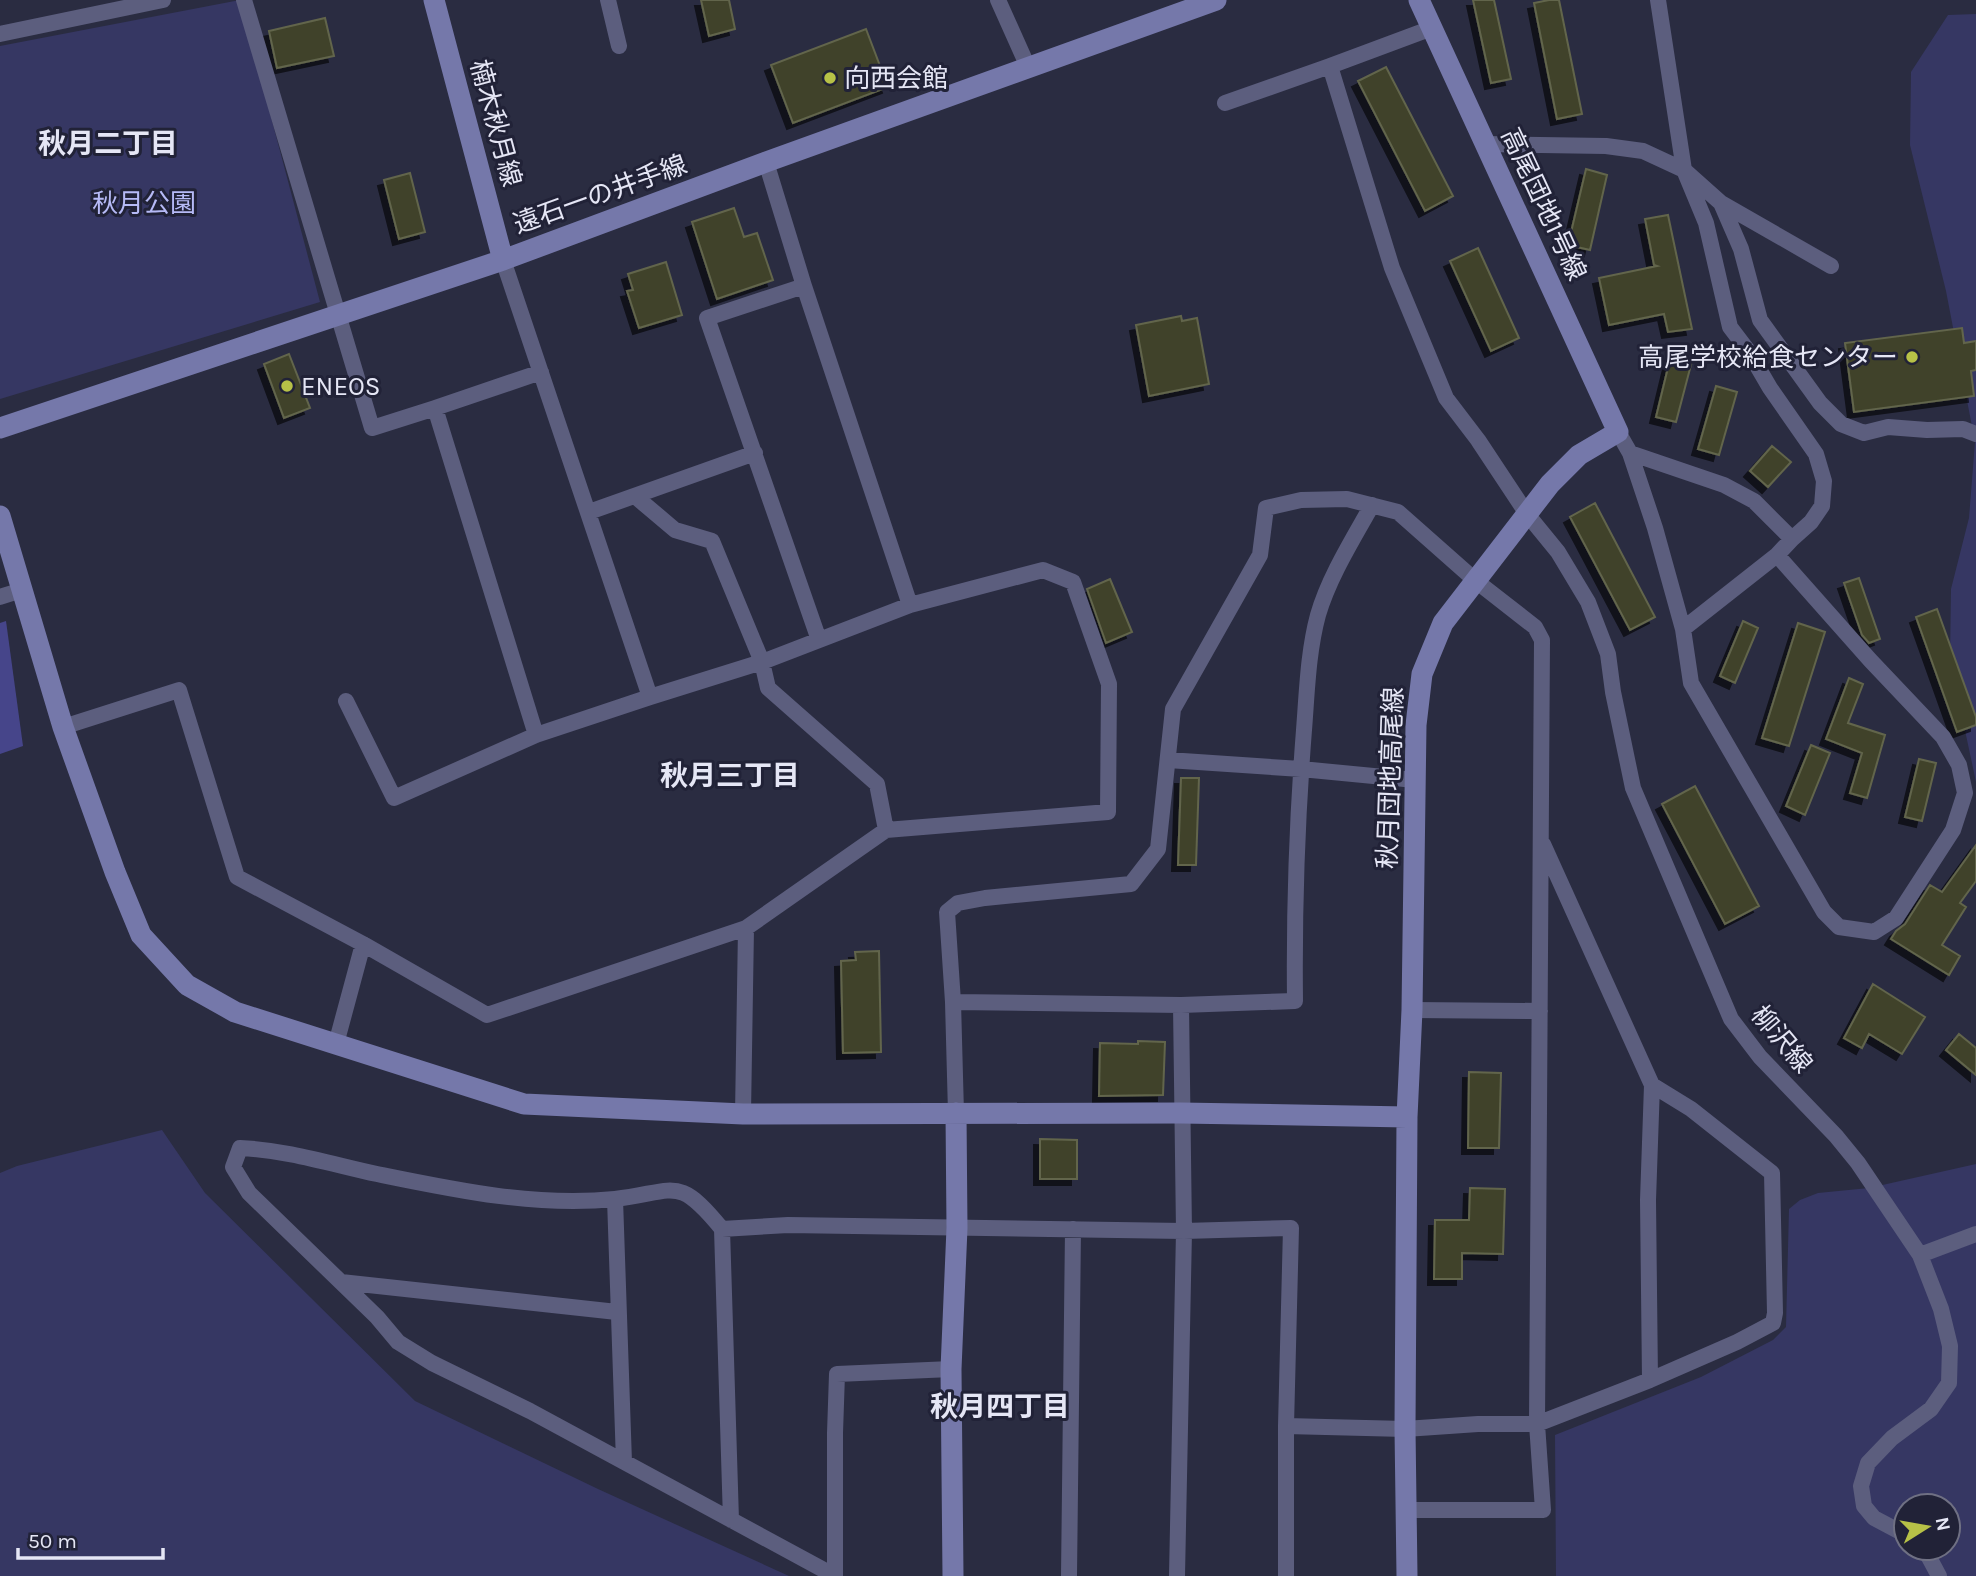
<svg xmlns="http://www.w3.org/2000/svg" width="1976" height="1576" font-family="Karla,'Noto Sans JP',sans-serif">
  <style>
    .green { fill: #363763; fill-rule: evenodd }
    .water { fill: #46458a }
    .building { fill: #40432b; stroke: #62654c; stroke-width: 2; filter: url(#shadow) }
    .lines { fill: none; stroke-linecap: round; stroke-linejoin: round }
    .street { stroke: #5c5e7e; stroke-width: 16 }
    .secondary { stroke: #7578aa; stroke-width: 21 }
    .poi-dot { fill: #b7c147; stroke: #212237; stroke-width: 2.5 }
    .labels { text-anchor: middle; stroke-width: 6; stroke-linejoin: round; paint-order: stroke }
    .poi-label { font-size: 26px; fill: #e5e6f5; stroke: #212237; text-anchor: start }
    .street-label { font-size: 26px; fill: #e5e6f5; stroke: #212237 }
    .park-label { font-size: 26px; fill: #b6baf6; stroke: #212237 }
    .neighbourhood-label { font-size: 28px; font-weight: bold; fill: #e5e6f5; stroke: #212237 }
  </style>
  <defs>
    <filter id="shadow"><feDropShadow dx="-6" dy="6" stdDeviation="0" flood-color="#0009"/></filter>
  </defs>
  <rect width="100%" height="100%" fill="#2a2c41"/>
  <path class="green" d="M240,0L320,302L0,399V46Z
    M1976,14V782L1950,660L1951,589L1969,518L1975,442L1946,291L1910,145L1911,72L1948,15Z
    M162,1130L205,1193L415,1401L598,1489L789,1576H0V1173L17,1166Z
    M1976,1164V1576H1556L1555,1435L1701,1377L1773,1340L1786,1327L1789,1209L1800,1200L1818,1193L1869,1188ZM1906,1506H1948V1548H1906Z"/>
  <path class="water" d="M6,621L23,746L0,754V623Z"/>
  <path class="building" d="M701,0H729L735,29L709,36Z
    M1473,0H1494L1511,79L1491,83Z
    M1549,0H1559L1582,114L1557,119L1534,3Z
    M325,18L334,56L277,68L269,31Z
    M866,29L888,87L793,123L771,65Z
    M1386,67L1453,196L1425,211L1358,81Z
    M1586,169L1607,175L1590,250L1568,245Z
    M410,173L425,232L399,239L384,180Z
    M734,208L744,237L757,233L773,280L717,299L692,222Z
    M1668,215L1692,329L1668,332L1664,314L1609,325L1599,278L1657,266L1654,265L1645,219Z
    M1478,248L1519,338L1491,351L1450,261Z
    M666,262L682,315L639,328L627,291L633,290L628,274Z
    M1181,316L1182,321L1197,318L1209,384L1149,396L1136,325Z
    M1962,328L1964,343L1976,341V370L1971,371L1974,396L1854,412L1845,343Z
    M289,354L310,408L284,418L264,364Z
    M1671,355L1692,361L1676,422L1656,417Z
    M1716,386L1737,392L1719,455L1698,449Z
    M1772,446L1791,462L1768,487L1750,471Z
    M1595,503L1655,617L1630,630L1570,517Z
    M1859,578L1880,639L1869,643L1862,635L1844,583Z
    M1110,579L1132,632L1106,643L1087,589Z
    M1937,609L1976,717V725L1957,732L1916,617Z
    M1743,621L1758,628L1735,683L1720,676Z
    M1798,623L1825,632L1789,746L1762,738Z
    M1849,678L1863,684L1848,723L1885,735L1867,798L1850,793L1862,753L1826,739Z
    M1811,745L1830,753L1805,815L1786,806Z
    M1919,759L1936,763L1922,821L1905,817Z
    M1181,778H1199L1196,865H1178Z
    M1695,786L1759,906L1725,924L1662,804Z
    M1976,845V881L1960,903L1966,907L1942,945L1960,956L1949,975L1891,939L1896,931L1905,924L1930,885L1942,892Z
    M879,951L881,1052L843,1053L841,961L856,960L855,952Z
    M1873,984L1925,1017L1902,1054L1869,1034L1862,1048L1844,1038Z
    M1959,1034L1976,1048V1075L1946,1050Z
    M1138,1041L1165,1042L1163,1095L1099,1096L1100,1043L1138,1044Z
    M1469,1072L1501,1073L1499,1148H1468Z
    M1040,1139L1077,1140V1179H1040Z
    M1470,1188L1505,1189L1503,1254L1462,1253V1279H1434L1435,1220H1469Z"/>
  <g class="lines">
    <path class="street" d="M244,0L372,428L435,408L536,735
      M608,0L619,46
      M998,0L1028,67
      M1658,0L1684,170L1706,223L1730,327L1749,352L1770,388L1816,454L1824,481L1822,506L1811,522L1792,539L1777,555L1683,629
      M1432,28L1330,66L1392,268L1446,398L1478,440L1527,514L1558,552L1588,602L1608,654L1613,692L1633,788L1731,1019L1760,1057L1836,1136L1858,1163L1920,1255L1941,1309L1950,1346L1949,1383L1931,1409L1892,1438L1868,1463L1861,1486L1864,1506L1874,1518L1906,1535
      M0,34L163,0
      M1225,103L1330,66
      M1486,144L1606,146L1643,151L1684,170L1721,203L1741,249L1760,320L1820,403L1841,424L1864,433L1888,427L1927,430L1963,429L1976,434
      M766,162L804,286L910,605
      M1721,203L1831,266
      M503,260L650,697
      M804,286L707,318L819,640
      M435,408L541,372
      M1618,432L1630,453L1655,528L1683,629L1691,683L1824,912L1839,927L1874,932L1896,918L1953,830L1965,793L1959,765L1943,737L1870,660L1777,555
      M1630,453L1724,485L1754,501L1792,539
      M636,497L675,530L712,541L762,662L768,688L877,784L886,830
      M589,512L755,453
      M0,597L22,590
      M63,727L179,690L237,877L363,944L487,1015L746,928L886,830L1108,812L1109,684L1073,582L1043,570L910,605L762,662L650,697L536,735L394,798L346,701
      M1168,760L1301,769L1415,780
      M953,1002L1181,1005L1295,1001C1294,911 1297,820 1304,730C1307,692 1308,652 1318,615C1329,577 1353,539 1372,505
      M1412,1010L1540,1011
      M336,1044L363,944
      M956,1113L953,1002L947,912L958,903L985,898L1131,884L1158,849L1173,709L1260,555L1266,508L1301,500L1347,499L1398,512L1476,581L1535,627L1542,640L1537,1424L1543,1510H1407
      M743,1114L746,928
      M615,1199L624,1462
      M722,1229L788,1225L1184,1231L1291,1228L1286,1426V1576
      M1920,1255L1976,1234
      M341,1282L617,1312
      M1650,1380L1648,1200L1652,1085
      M1286,1426L1405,1429L1478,1424H1537L1650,1380L1737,1342L1773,1323L1775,1313L1772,1173L1691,1109L1652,1085L1543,844
      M731,1520L722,1229C677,1174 676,1192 615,1199C535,1207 455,1190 377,1174C331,1164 287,1150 240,1148L233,1167L249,1193L377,1317L398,1342L432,1363L530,1411L835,1576
      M1924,1548L1939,1576
      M835,1576V1433L837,1374L951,1369
      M1069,1576L1073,1229
      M1177,1576L1184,1231L1181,1005"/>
    <path class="secondary" d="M434,0L503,260
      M0,428L503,260L766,162L1216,0
      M0,516L63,727L115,872L141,935L187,985L235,1012L524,1104L743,1114L1181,1113L1407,1117
      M953,1576L951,1369L957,1228L956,1113
      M1407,1576L1405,1429L1407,1117L1412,1010L1416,725L1422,674L1443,623L1550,484L1579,455L1618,432L1419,0"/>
  </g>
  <g class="poi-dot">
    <circle cx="830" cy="78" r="7"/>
    <circle cx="1912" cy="357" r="7"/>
    <circle cx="287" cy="386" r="7"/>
  </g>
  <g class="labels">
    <g class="poi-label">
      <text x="844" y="87">向西会館</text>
      <text x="1898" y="366" text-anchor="end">高尾学校給食センター</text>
      <text x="301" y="395">ENEOS</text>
    </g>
    <g class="street-label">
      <text transform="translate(496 123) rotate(75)" y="9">楠木秋月線</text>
      <text transform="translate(600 194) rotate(-20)" y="9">遠石一の井手線</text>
      <text transform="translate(1544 204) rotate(65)" y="9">高尾団地1号線</text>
      <text transform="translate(1390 778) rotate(-88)" y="9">秋月団地高尾線</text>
      <text transform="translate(1782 1039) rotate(50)" y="9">柳沢線</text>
    </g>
    <g class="park-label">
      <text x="144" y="212">秋月公園</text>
    </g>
    <g class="neighbourhood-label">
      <text x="108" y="153">秋月二丁目</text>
      <text x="730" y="785">秋月三丁目</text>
      <text x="1000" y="1416">秋月四丁目</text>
    </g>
  </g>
  <g transform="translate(1927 1527) rotate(79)"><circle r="33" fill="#212237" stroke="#6f7083" stroke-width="2"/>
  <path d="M0-5L12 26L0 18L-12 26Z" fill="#b7c147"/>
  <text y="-10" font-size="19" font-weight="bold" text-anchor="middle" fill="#e5e6f5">N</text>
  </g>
  <path d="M18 1548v10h145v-10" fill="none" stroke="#e5e6f5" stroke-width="3.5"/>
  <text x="28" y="1548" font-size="21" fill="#e5e6f5" stroke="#212237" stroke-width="5" paint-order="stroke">50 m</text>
</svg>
